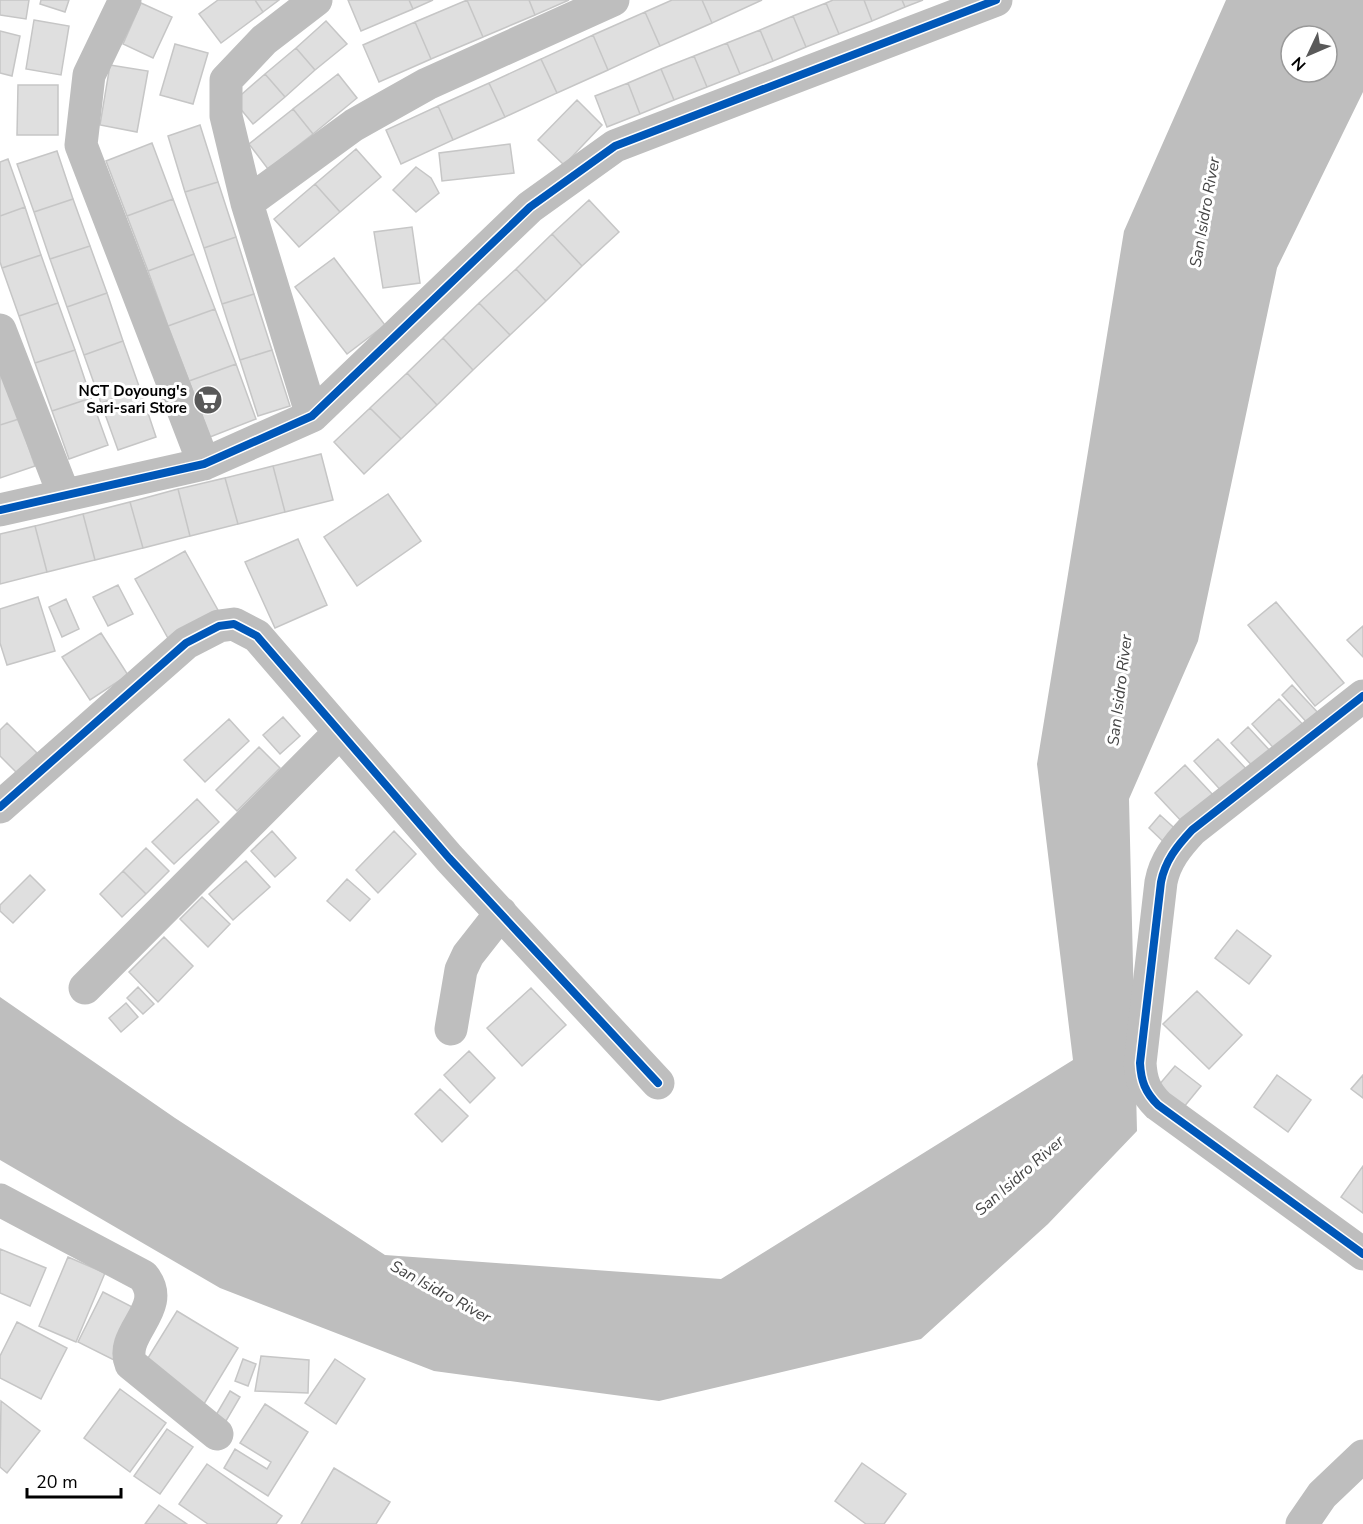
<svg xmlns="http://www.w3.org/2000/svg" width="1363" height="1524" font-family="'Nunito Sans',sans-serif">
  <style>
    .water { fill: #bebebe; fill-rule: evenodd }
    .building { fill: #dfdfdf; stroke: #c6c6c6; stroke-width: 1.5 }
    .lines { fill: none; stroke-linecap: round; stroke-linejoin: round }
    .street { stroke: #bebebe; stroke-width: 33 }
    .cycleway-casing { stroke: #fff; stroke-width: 11 }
    .cycleway { stroke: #0057b8; stroke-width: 8 }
    .labels { text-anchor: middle; stroke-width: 6; stroke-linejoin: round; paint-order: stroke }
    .poi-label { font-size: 15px; font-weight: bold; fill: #000; stroke: #fff; text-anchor: end }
    .water-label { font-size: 16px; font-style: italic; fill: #434343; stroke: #fff }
  </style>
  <rect width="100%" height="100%" fill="#fff"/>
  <path class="water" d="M1226,0H1363V92L1277,268L1198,641L1129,799L1137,1131L1048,1224L921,1339L659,1401L434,1371L220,1288L0,1160V997L175,1118L385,1255L721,1279L1073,1060L1037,764L1124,231ZM1291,36H1327V72H1291Z"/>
  <path class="building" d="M0,0H29L26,19L0,15Z
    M41,0H69L65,12L40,4Z
    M218,0H255L263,12L221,43L199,14Z
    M255,0H279L263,12Z
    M348,0H409L413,9L361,31Z
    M409,0H433L413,9Z
    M467,0H529L535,15L483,37Z
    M467,0L483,37L431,59L415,22Z
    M529,0H569L535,15Z
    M672,0H702L712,23L660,46L645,12Z
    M702,0H762L712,23Z
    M833,0H864L872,21L839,34L826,3Z
    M864,0H902L905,7L872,21Z
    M902,0H923L905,7Z
    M141,3L172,17L153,58L123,44Z
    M826,3L839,34L806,47L793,16Z
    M645,12L660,46L608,70L593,35Z
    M793,16L806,47L773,61L760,30Z
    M34,20L69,26L61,75L26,69Z
    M326,21L347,44L315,70L296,48Z
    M415,22L431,59L379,82L363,45Z
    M760,30L773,61L740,74L727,43Z
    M0,31L20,36L12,76L0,73Z
    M593,35L608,70L557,93L541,59Z
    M727,43L740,74L707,87L694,56Z
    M175,44L208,53L193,104L160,95Z
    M296,48L315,70L285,97L265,74Z
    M694,56L707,87L674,100L661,69Z
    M541,59L557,93L505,117L489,83Z
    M110,65L148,71L137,132L100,125Z
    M661,69L674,100L640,114L628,83Z
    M265,74L285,97L253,124L234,101Z
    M338,74L357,98L313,134L293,109Z
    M489,83L505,117L453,140L438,106Z
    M628,83L640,114L607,127L595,96Z
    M18,85H58V135H17Z
    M577,100L602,125L564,165L538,140Z
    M438,106L453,140L401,164L386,130Z
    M293,109L313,134L268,169L249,144Z
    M200,125L218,182L185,192L168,136Z
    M152,143L173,199L127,216L106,161Z
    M510,144L514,173L442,181L439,153Z
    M356,149L381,177L340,212L315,184Z
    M57,151L73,199L34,212L17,164Z
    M8,159L25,207L0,216V162Z
    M416,167L431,178L439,193L416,212L393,190Z
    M218,182L236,237L204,248L185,192Z
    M315,184L340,212L299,247L274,219Z
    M73,199L90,246L50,259L34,212Z
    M173,199L194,254L148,271L127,216Z
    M589,200L619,232L582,266L552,234Z
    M25,207L41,255L2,268L0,262V216Z
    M412,227L420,283L383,288L374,232Z
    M552,234L582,266L546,301L516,269Z
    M236,237L254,294L222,304L204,248Z
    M90,246L107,293L67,307L50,259Z
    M194,254L215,309L168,326L148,271Z
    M41,255L58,303L19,316L2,268Z
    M334,258L385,325L347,354L295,287Z
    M516,269L546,301L510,335L479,303Z
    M107,293L123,341L84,355L67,307Z
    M254,294L272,350L240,360L222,304Z
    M58,303L75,350L35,363L19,316Z
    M479,303L510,335L473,370L443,338Z
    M215,309L236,364L189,381L168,326Z
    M443,338L473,370L437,405L407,373Z
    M123,341L140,389L101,403L84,355Z
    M75,350L91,398L52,411L35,363Z
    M272,350L290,406L258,416L240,360Z
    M236,364L256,419L210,437L189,381Z
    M0,372L19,419L0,425Z
    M407,373L437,405L401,439L370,408Z
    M140,389L156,437L118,450L101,403Z
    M91,398L108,445L69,459L52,411Z
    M370,408L401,439L364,474L334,442Z
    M19,419L35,466L0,478V425Z
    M321,454L333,500L285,512L273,466Z
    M273,466L285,512L238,524L225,478Z
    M225,478L238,524L190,536L178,489Z
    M178,489L190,536L143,548L130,502Z
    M388,494L421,541L357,586L324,537Z
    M130,502L143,548L95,560L83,514Z
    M83,514L95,560L47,572L35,526Z
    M35,526L47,572L0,584V534Z
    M298,539L327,605L275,628L245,562Z
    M185,551L219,612L169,640L135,579Z
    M118,585L133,614L108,626L93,597Z
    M38,597L55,651L7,665L0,643V609Z
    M66,599L79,629L62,637L49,607Z
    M1276,602L1344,683L1315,706L1248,625Z
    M1363,626V657L1347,640Z
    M101,633L128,675L90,700L62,657Z
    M1292,685L1321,716L1310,726L1282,695Z
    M1279,699L1307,729L1279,754L1252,724Z
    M283,717L300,736L280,754L263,735Z
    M229,719L249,741L205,782L184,760Z
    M7,723L37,753L17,773L0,756V730Z
    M1248,727L1275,756L1258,772L1231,743Z
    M1218,739L1250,773L1226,796L1194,761Z
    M259,747L280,768L237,811L216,790Z
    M1185,765L1214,796L1184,824L1155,793Z
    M197,799L219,822L174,864L152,842Z
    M1160,815L1182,835L1170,848L1149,828Z
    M272,831L296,858L275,877L251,851Z
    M394,831L416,854L378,893L356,870Z
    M146,848L169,871L146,894L123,871Z
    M246,861L270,887L233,920L209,894Z
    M123,871L146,894L122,917L100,894Z
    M30,875L45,890L13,923L0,911V905Z
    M347,879L370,899L350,921L327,901Z
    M202,897L230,924L208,947L180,919Z
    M1237,930L1271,956L1249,984L1215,958Z
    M164,937L193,966L158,1002L129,972Z
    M138,987L154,1004L143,1014L127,998Z
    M531,988L566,1025L522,1066L487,1028Z
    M1197,991L1242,1035L1209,1069L1163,1024Z
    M126,1003L138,1017L121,1032L109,1018Z
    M469,1051L495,1078L470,1103L444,1075Z
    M1175,1066L1201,1086L1179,1113L1153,1092Z
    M1277,1075L1311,1100L1288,1132L1254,1107Z
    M1363,1075V1098L1351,1089Z
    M440,1089L468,1116L442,1142L415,1114Z
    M1363,1166V1213L1341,1197Z
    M0,1249L46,1268L30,1306L0,1293Z
    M68,1257L105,1273L76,1342L39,1326Z
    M103,1292L142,1312L116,1361L78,1342Z
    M177,1311L238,1348L204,1404L143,1366Z
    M17,1322L67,1348L41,1399L0,1378V1356Z
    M261,1356L309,1360L308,1393L255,1391Z
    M243,1359L256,1364L248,1386L235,1381Z
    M335,1359L365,1379L336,1424L305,1403Z
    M120,1389L166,1423L130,1472L84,1438Z
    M230,1391L240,1397L226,1421L216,1415Z
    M1,1401L40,1431L7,1473L0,1467Z
    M265,1404L308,1432L268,1496L224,1468L235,1449L267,1469L271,1462L240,1443Z
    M167,1429L193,1447L160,1494L134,1476Z
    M862,1463L906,1494L884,1524H866L835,1501Z
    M207,1464L282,1516L276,1524H208L179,1504Z
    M334,1468L390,1502L376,1524H301Z
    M159,1505L187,1524H145Z"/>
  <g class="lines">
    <path class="street" d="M125,0L89,75L81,145L204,464
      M247,203L354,125L427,84L613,0
      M0,330L64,495
      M312,416L247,203L226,116V80L264,40L316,0
      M0,510L204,464L312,416L530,207L615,146L996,0
      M1363,696L1192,830C1177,846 1165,861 1161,882L1140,1063C1141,1081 1145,1092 1158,1105L1363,1254
      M0,807L186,643L219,626L234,624L257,636L449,858L658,1083
      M85,988L340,732
      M451,1029L461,970L468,955L501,913
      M0,1200L143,1276C170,1308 118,1333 131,1364L217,1434
      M1302,1524L1322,1495L1363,1456"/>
    <g class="cycleway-casing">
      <path id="cycleway" d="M0,510L204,464L312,416L530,207L615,146L996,0
        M1363,696L1192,830C1177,846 1165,861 1161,882L1140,1063C1141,1081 1145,1092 1158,1105L1363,1254
        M0,807L186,643L219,626L234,624L257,636L449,858L658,1083"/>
    </g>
    <use href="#cycleway" class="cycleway"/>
  </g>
  <defs>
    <g id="supermarket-disc" transform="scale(1.5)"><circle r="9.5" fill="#595959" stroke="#fff"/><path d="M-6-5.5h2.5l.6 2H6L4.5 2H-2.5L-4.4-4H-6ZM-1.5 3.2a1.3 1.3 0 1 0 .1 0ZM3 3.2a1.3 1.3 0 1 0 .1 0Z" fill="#fff"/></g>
  </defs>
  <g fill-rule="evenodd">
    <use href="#supermarket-disc" x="208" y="400"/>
  </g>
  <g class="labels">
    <g class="poi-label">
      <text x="187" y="396">NCT Doyoung's<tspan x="187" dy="17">Sari-sari Store</tspan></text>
    </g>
    <g class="water-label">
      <text transform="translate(1204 212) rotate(-80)" y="6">San Isidro River</text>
      <text transform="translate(1119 690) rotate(-83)" y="6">San Isidro River</text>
      <text transform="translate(1019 1175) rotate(-41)" y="6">San Isidro River</text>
      <text transform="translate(441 1291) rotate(29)" y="6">San Isidro River</text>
    </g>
  </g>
  <g transform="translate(1309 54) rotate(226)"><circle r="28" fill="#ffffff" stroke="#999999" stroke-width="1.5"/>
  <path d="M0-4.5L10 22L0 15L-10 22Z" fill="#595959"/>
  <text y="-9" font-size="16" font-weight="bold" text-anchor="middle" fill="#000000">N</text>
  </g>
  <path d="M27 1488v9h94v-9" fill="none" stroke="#000000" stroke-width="3"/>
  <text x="36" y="1488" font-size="18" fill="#000000" stroke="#ffffff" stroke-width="4.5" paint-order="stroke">20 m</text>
</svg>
